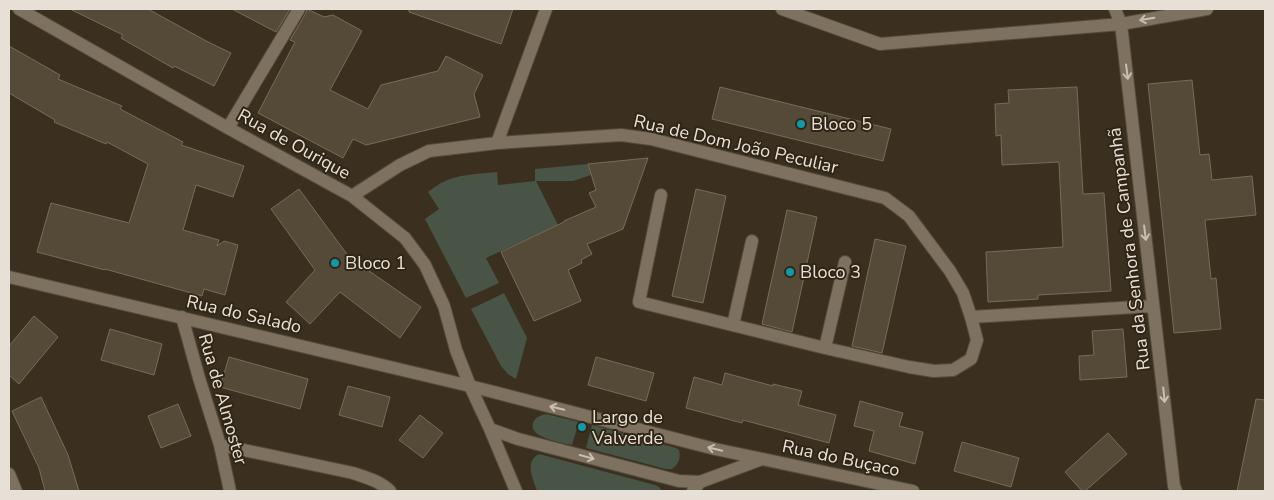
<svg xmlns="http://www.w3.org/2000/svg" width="1274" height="500" font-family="'Nunito Sans',sans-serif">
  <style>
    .green { fill: #475446 }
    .building { fill: #554938; stroke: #796b5a }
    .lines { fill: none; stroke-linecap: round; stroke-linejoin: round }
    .minor-casing { stroke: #554c3e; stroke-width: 14 }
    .minor { stroke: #7e715f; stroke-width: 12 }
    .oneway { stroke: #c8bfb2 }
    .culture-dot { fill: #0f9aa8; stroke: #312616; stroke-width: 2 }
    .labels { text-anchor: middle; stroke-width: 4; stroke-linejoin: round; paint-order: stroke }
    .poi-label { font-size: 18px; fill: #e7e0d6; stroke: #312616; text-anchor: start }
    .street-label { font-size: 18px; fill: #e7e0d6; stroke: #312616 }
  </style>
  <rect width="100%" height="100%" fill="#3b3020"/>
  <path class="green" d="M588,164L591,175L573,181H536L558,225L486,258L499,283L466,298L425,219L439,209L428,192C432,189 436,186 441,183C458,174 478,174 497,172L498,185L535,181V169Z
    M504,293L527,338L516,379L508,374L501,366L471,309Z
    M546,414L579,422L572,445C562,442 528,438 533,423C535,417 541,415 546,414Z
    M592,425L676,448L679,450C681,458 679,464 672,469H666L586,448Z
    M539,454L655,485L659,487L662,491H537C533,479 524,462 539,454Z"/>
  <path class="building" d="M70,9H148L208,42L231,53L214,86L174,66L173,68L121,38L123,35Z
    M232,9H290L276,32Z
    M307,9L324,17L333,15L362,31L330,90L368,109L381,85L438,71L446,56L483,75L474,94L480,117L366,145L353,139L343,158L258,113L295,42L290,40L306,13Z
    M409,9H513L501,44L409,12Z
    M9,46L60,75L58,79L122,106L120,109L183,142L181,145L244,166L233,197L196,185L183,230L219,240L217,246L224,241L238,245L225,295L204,289L202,296L105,269V270L37,252L51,203L129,223L148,164L107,142L106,144L54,122L55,120L9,93Z
    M1192,80L1200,155L1209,154L1212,180L1252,176L1256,215L1205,220L1211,279L1216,278L1221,329L1174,333L1148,84Z
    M720,87L891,129L883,161L712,119Z
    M1077,87L1083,194L1104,193L1111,291L1038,295V299L988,302L986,252L1063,247L1059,162L1002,165L1001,135L996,136L995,104L1009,103L1008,90Z
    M648,158L623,229L587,244L592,254L581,260L582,263L568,270L581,301L534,321L501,252L564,222V221L596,207L589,193L596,190L588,164Z
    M299,189L349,257L421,307L400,338L340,292L310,324L286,302L315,270L271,209Z
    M696,189L726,196L703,303L672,296Z
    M787,210L817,217L792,332L762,324Z
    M875,239L906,246L882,353L852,346Z
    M34,316L58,337L19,384L9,375V346Z
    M110,329L162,344L154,375L101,360Z
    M1123,329L1127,377L1080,380L1079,356L1094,355L1092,331Z
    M229,357L308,379L300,409L220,387Z
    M596,357L654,373L646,401L588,385Z
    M725,373L773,386V384L802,391L798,405L836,415L829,443L743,420L742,423L686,408L694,377L722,385Z
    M348,386L390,397L382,427L339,415Z
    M41,397L68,455L79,491H45L39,468L12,411Z
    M1256,399L1265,400V491H1237Z
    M860,401L903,413L899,426L923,432L915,464L869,451L874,431L854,426Z
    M178,404L191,436L161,448L148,416Z
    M420,415L443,433L423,458L399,440Z
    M1108,433L1127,454L1085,491H1082L1065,472Z
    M962,442L1019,458L1011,487L954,471Z"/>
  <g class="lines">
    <g class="minor-casing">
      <path id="minor" d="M19,9L228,128L352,196L405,238L425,265L444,306L456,350L470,386L490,429L516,491
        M782,9L880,44L1121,24L1207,9
        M1115,9L1121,24L1174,486L1176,491
        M228,128L299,9
        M497,143L546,9
        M352,196L400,165L429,151L497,143L621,135L651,139L885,198L909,216L950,271L963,293L971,317L977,340L971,359L953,370L934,371L909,367L825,348L639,302L661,195
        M9,277L470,386L715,449L913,491
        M182,317L199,378L220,445L230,491
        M971,317L1153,306
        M733,325L752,241
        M825,348L845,262
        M490,429L518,439L679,481L700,482
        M220,445L353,473C367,478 380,481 390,491
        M9,474L16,491
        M693,491L700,482L762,459"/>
    </g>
    <use href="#minor" class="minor"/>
  </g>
  <defs><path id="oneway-shaft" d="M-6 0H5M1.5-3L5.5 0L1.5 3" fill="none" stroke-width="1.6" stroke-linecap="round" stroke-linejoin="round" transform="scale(1.25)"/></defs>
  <g class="oneway">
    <use href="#oneway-shaft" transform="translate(1147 19) rotate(170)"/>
    <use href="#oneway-shaft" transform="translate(1127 72) rotate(83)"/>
    <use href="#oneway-shaft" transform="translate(1145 233) rotate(83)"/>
    <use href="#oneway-shaft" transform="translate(1164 395) rotate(84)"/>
    <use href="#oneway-shaft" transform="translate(557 408) rotate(-166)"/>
    <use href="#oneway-shaft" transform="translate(715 449) rotate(-166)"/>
    <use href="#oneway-shaft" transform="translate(587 457) rotate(15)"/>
  </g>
  <g class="culture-dot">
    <circle cx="801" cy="124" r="5"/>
    <circle cx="335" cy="263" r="5"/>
    <circle cx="790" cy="272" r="5"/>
    <circle cx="582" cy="427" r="5"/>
  </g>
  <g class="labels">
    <g class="poi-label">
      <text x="811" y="130">Bloco 5</text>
      <text x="345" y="269">Bloco 1</text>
      <text x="800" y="278">Bloco 3</text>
      <text x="592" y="423">Largo de<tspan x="592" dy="21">Valverde</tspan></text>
    </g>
    <g class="street-label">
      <text transform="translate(294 144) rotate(29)" y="6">Rua de Ourique</text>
      <text transform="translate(736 144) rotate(13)" y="6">Rua de Dom João Peculiar</text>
      <text transform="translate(1129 249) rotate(-97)" y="6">Rua da Senhora de Campanhã</text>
      <text transform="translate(244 314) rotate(13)" y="6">Rua do Salado</text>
      <text transform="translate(223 399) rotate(74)" y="6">Rua de Almoster</text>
      <text transform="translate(841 458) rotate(12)" y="6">Rua do Buçaco</text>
    </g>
  </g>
  <rect width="1274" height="500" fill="none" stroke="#e7e0d6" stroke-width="20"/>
</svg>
